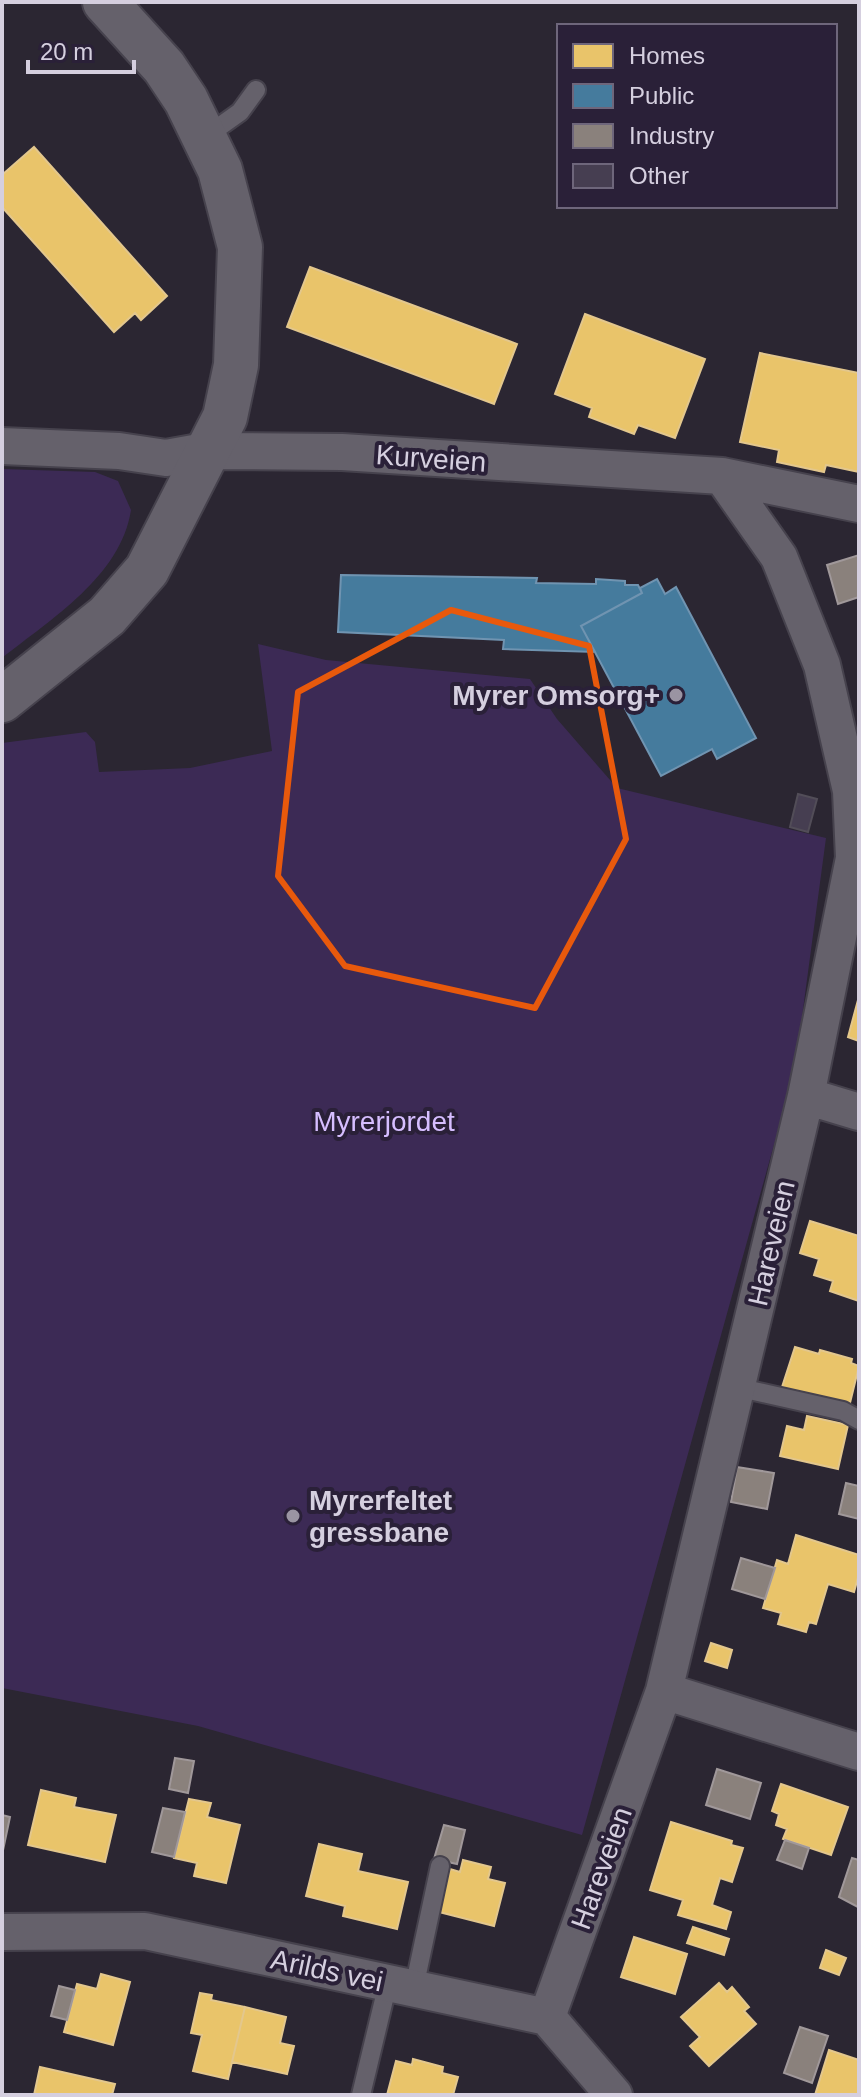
<svg xmlns="http://www.w3.org/2000/svg" width="861" height="2097" font-family="Helvetica,sans-serif">
  <style>
    .green { fill: #3c2a55 }
    .homes { fill: #e9c46a; stroke: #e3c78d; stroke-width: 2 }
    .public { fill: #457b9d; stroke: #7094b1; stroke-width: 2 }
    .industry { fill: #8a817c; stroke: #a0989a; stroke-width: 2 }
    .building { fill: #463e51; stroke: #524d58; stroke-width: 2 }
    .lines { fill: none; stroke-linecap: round; stroke-linejoin: round }
    .service-casing { stroke: #46424d; stroke-width: 22 }
    .minor-casing { stroke: #46424d; stroke-width: 40 }
    .tertiary-casing { stroke: #46424d; stroke-width: 48 }
    .service { stroke: #65616b; stroke-width: 18 }
    .minor { stroke: #65616b; stroke-width: 36 }
    .tertiary { stroke: #65616b; stroke-width: 44 }
    .marked { fill: none; stroke: #e8590c; stroke-width: 6; stroke-linejoin: round }
    .poi-dot { fill: #9a94a2; stroke: #2a2038; stroke-width: 3 }
    .labels { text-anchor: middle; stroke-width: 8; stroke-linejoin: round; paint-order: stroke }
    .street-label { font-size: 28px; fill: #d5cfdf; stroke: #2a2038 }
    .poi-label { font-size: 28px; font-weight: bold; fill: #d5cfdf; stroke: #2a2038; text-anchor: end }
    .park-label { font-size: 28px; fill: #d6beff; stroke: #2a2038 }
  </style>
  <rect width="100%" height="100%" fill="#2b2632"/>
  <path class="green" d="M2,469L95,472L118,481L131,510C121,576 51,619 2,658Z
    M258,644L326,660L530,679L557,719L617,788L826,838L795,1069L582,1835L198,1726L2,1688V743L86,732L95,742L99,772L190,768L272,751Z"/>
  <path class="homes" d="M34,147L167,296L141,320L135,313L114,332L2,207V175Z
    M310,267L517,344L494,404L287,327Z
    M585,314L705,359L675,438L638,425L634,434L589,417L592,408L555,394Z
    M760,353L859,373V472L826,465L824,472L777,462L779,450L740,442Z
    M858,1000H859V1041L848,1037Z
    M810,1221L859,1236V1301L830,1291L833,1281L814,1275L819,1259L800,1253Z
    M795,1347L819,1354L820,1350L852,1359L851,1363L859,1366L849,1407L782,1387Z
    M807,1416L848,1425L838,1469L780,1456L787,1426L804,1430Z
    M796,1535L859,1555V1574L854,1592L828,1584L816,1624L809,1622L806,1632L778,1624L781,1613L763,1608L777,1560L788,1564Z
    M711,1643L732,1650L727,1668L705,1661Z
    M781,1784L848,1807L831,1855L783,1839L787,1829L776,1825L779,1814L772,1811Z
    M41,1790L76,1798L74,1807L116,1815L105,1862L28,1845Z
    M189,1799L211,1803L207,1817L240,1825L226,1883L194,1876L197,1863L174,1858Z
    M671,1822L732,1841L731,1845L743,1848L732,1882L720,1878L712,1905L731,1912L726,1929L678,1915L683,1900L650,1890Z
    M319,1844L362,1854L358,1871L408,1882L397,1929L343,1916L345,1906L306,1896Z
    M463,1860L491,1867L488,1879L505,1883L494,1926L439,1912L450,1869L460,1872Z
    M693,1927L729,1939L724,1955L687,1943Z
    M634,1937L687,1954L675,1994L621,1977Z
    M826,1950L846,1958L839,1975L820,1968Z
    M101,1974L130,1982L113,2045L64,2032L77,1984L97,1989Z
    M719,1983L727,1992L732,1987L749,2007L744,2011L756,2024L709,2066L690,2046L700,2037L681,2017Z
    M200,1993L212,1995L211,2000L245,2007L228,2079L193,2071L202,2035L191,2033Z
    M245,2007L286,2017L280,2043L294,2046L287,2074L232,2062Z
    M829,2050L859,2060V2095H815Z
    M413,2059L443,2067L442,2073L458,2077L453,2095H387L396,2061L412,2065Z
    M40,2067L115,2084L112,2095H34Z"/>
  <path class="public" d="M341,575L537,578L536,583L596,584V579L625,581V585H638L642,593L581,626L595,652L503,649L504,640L338,632Z
    M657,579L665,594L676,587L756,738L717,759L712,749L661,776L581,626L642,593L640,588Z"/>
  <path class="industry" d="M859,555V597L838,604L827,565Z
    M737,1467L774,1473L767,1509L731,1502Z
    M846,1483L859,1486V1519L839,1514Z
    M741,1558L775,1568L765,1599L732,1589Z
    M175,1758L194,1761L188,1793L169,1789Z
    M717,1769L761,1783L750,1819L706,1805Z
    M163,1808L185,1812L174,1857L152,1852Z
    M2,1815L10,1817L2,1855Z
    M444,1825L465,1830L457,1864L434,1859Z
    M785,1840L809,1848L802,1869L777,1860Z
    M852,1858L859,1860L858,1907L839,1897Z
    M59,1986L75,1990L67,2020L51,2016Z
    M800,2027L828,2036L812,2083L784,2073Z"/>
  <path class="building" d="M798,794L817,799L808,832L790,827Z"/>
  <g class="lines">
    <g class="service-casing">
      <path id="service" d="M205,137L240,112L256,90
        M736,1387L843,1411L859,1420
        M414,1988L440,1866
        M361,2095L388,1983"/>
    </g>
    <g class="minor-casing">
      <path id="minor" d="M2,446L119,451L166,458L205,451L342,452L722,476L859,504
        M806,1096L859,1112
        M664,1691L859,1752
        M2,1932L145,1931L547,2017L614,2095
        M547,2017L664,1691L806,1096L854,858L851,791L822,665L779,557L722,476"/>
    </g>
    <g class="tertiary-casing">
      <path id="tertiary" d="M2,700L107,616L147,570L225,417L236,365L240,247L220,170L186,100L164,67L105,2"/>
    </g>
    <use href="#service" class="service"/>
    <use href="#minor" class="minor"/>
    <use href="#tertiary" class="tertiary"/>
  </g>
  <path class="marked" d="M451,610L589,646L626,839L535,1008L345,966L278,876L298,692Z"/>
  <g class="poi-dot">
    <circle cx="676" cy="695" r="8"/>
    <circle cx="293" cy="1516" r="8"/>
  </g>
  <g class="labels">
    <g class="street-label">
      <text transform="translate(431 458) rotate(4)" y="10">Kurveien</text>
      <text transform="translate(771 1243) rotate(-77)" y="10">Hareveien</text>
      <text transform="translate(601 1868) rotate(-70)" y="10">Hareveien</text>
      <text transform="translate(327 1970) rotate(12)" y="10">Arilds vei</text>
    </g>
    <g class="poi-label">
      <text x="660" y="705">Myrer Omsorg+</text>
      <text x="309" y="1510" text-anchor="start">Myrerfeltet<tspan x="309" dy="32">gressbane</tspan></text>
    </g>
    <g class="park-label">
      <text x="384" y="1131">Myrerjordet</text>
    </g>
  </g>
  <rect width="861" height="2097" fill="none" stroke="#d5cfdf" stroke-width="8"/>
  <rect x="557" y="24" width="280" height="184" fill="#2a2038" stroke="#6e667b" stroke-width="2"/>
  <rect x="573" y="44" width="40" height="24" fill="#e9c46a" stroke="#6e667b" stroke-width="2"/>
  <text x="629" y="64" font-size="24" fill="#d5cfdf">Homes</text>
  <rect x="573" y="84" width="40" height="24" fill="#457b9d" stroke="#6e667b" stroke-width="2"/>
  <text x="629" y="104" font-size="24" fill="#d5cfdf">Public</text>
  <rect x="573" y="124" width="40" height="24" fill="#8a817c" stroke="#6e667b" stroke-width="2"/>
  <text x="629" y="144" font-size="24" fill="#d5cfdf">Industry</text>
  <rect x="573" y="164" width="40" height="24" fill="#463e51" stroke="#6e667b" stroke-width="2"/>
  <text x="629" y="184" font-size="24" fill="#d5cfdf">Other</text>
  <path d="M28 60v12h106v-12" fill="none" stroke="#d5cfdf" stroke-width="4"/>
  <text x="40" y="60" font-size="24" fill="#d5cfdf" stroke="#2a2038" stroke-width="6" paint-order="stroke">20 m</text>
</svg>
